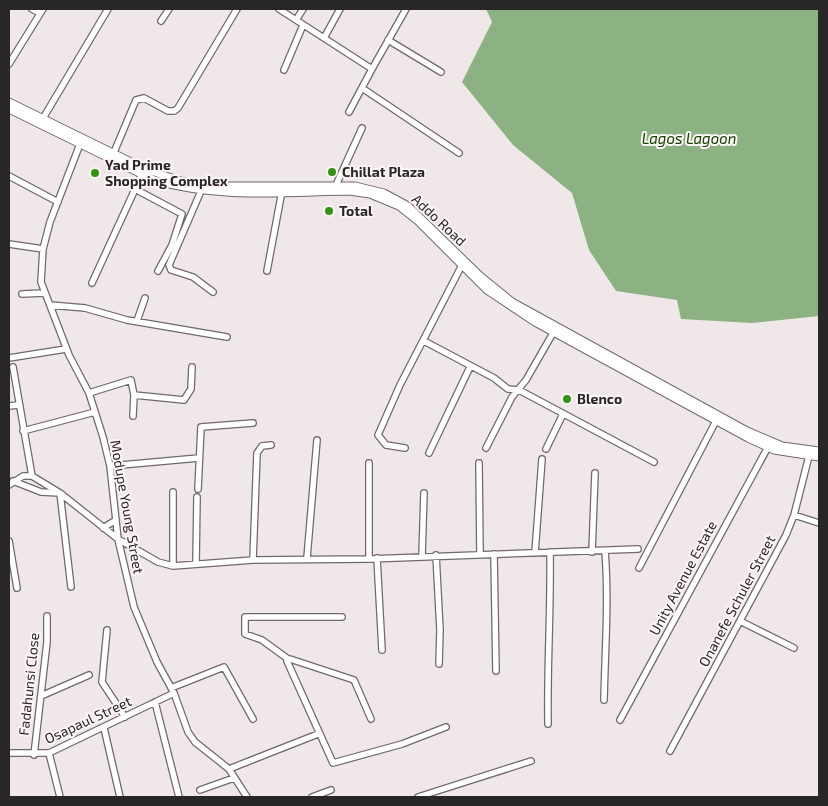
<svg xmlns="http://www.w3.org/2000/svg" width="828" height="806" font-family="'Exo 2',sans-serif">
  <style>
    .water { fill: #8cb284 }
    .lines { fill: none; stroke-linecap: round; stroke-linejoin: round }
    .minor-casing { stroke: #706969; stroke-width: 8 }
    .major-casing { stroke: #706969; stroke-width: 9 }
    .minor { stroke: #fff; stroke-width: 5.5 }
    .major { stroke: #fff; stroke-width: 7 }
    .poi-dot { fill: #319312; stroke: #fdf5f5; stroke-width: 2 }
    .labels { text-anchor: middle; stroke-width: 4; stroke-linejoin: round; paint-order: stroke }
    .poi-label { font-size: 14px; font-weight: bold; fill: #292626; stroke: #fdf5f5; text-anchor: start }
    .street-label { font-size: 14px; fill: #292626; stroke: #fdf5f5 }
    .water-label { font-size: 15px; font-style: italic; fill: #114502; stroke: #fdf5f5 }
  </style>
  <rect width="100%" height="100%" fill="#f0e8e8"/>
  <path class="water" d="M486,9H819V316L752,323L681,319L677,300L616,291L589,250L572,193L513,145L462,82L492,22Z"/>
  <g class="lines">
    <g class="minor-casing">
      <path id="minor" d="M32,9L40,13
        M279,9L372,69L406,9
        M296,20L303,9
        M161,21L169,9
        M324,38L340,9
        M388,40L441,72
        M9,64L43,9
        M284,70L303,25
        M362,88L459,153
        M349,112L372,69
        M42,120L108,9
        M80,144L50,222L43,249L41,282L69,355L89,393L103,437L110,466L118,539L134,607L157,662L174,693L188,732L195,742L229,769L247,797
        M112,157L136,100L144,98L168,111H174L178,108L237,9
        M9,176L58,202
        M336,185L362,128
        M135,189L182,214L172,245L158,271
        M201,191L169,265L171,270L193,277L213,292
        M9,244L43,249
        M267,271L282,191
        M92,283L142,174
        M22,294L44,293
        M50,305L85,308L127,320L227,337
        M137,321L145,298
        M424,341L494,378L508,389L519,390L654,462
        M9,358L66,349
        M13,367L32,476
        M89,393L131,380L134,395L133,416
        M134,395L184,400L191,389L192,367
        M9,406L18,405
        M23,431L95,412
        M405,448L386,445L378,435L400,385L462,265
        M486,448L512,397L526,380L553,333
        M546,449L563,414
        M429,453L470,367
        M479,463L480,554
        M110,466L199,458
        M13,481L41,492L60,493L71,587
        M9,485L23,476H32L60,493L118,539L158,562L173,566L253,560L369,559L638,549
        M198,489L201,427L253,423
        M173,492V566
        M794,515L819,523
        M103,528L116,520
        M9,541L17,588
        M592,552L595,473
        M535,553L542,459
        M494,554L496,671
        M436,555L440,630L439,664
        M422,556L424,493
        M307,558L317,440
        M377,558L382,650
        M369,559V463
        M253,560L257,453L262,446L271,445
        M196,564L197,497
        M639,568L716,421
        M740,621L794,648
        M107,630L102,682L125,717
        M288,659L262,640L245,634V617H342
        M171,688L224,667L253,719
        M41,696L89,675
        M604,700C605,650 609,601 605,551
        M155,702L179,797
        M371,719L354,680L290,659L287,661L333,763L402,744L446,727
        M620,720L768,447
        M548,724C547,666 551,610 550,552
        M104,728L120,797
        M670,751L786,535L794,515L809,456
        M9,753H49L174,693
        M49,753L60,797
        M34,755L47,642V616
        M229,769L318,734
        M200,790L234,778
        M312,797L331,790
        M418,797L531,761"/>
    </g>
    <g class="major-casing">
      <path id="major" d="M9,102L143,168L180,181L212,186H355L384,193L408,206L480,276L512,302L747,431L782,446L819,451
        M9,109L154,180C217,199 285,192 349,191L370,194L399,206L418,221L487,290L535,322L748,438L774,450L819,457"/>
    </g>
    <use href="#minor" class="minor"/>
    <use href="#major" class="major"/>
  </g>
  <g class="poi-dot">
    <circle cx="332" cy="172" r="5"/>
    <circle cx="95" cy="173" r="5"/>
    <circle cx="329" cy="211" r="5"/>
    <circle cx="567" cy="399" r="5"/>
  </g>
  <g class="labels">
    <g class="poi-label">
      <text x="105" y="170">Yad Prime<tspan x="105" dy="16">Shopping Complex</tspan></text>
      <text x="342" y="177">Chillat Plaza</text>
      <text x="339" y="216">Total</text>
      <text x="577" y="404">Blenco</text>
    </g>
    <g class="street-label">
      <text transform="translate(439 220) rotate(43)" y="5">Addo Road</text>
      <text transform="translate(127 507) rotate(80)" y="5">Modupe Young Street</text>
      <text transform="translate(683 578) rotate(-62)" y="5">Unity Avenue Estate</text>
      <text transform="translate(737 601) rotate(-62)" y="5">Onanefe Schuler Street</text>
      <text transform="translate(29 684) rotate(-84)" y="5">Fadahunsi Close</text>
      <text transform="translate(88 720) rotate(-25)" y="5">Osapaul Street</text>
    </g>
    <g class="water-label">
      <text x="689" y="144">Lagos Lagoon</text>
    </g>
  </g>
  <rect width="828" height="806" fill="none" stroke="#292626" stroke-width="20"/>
</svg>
